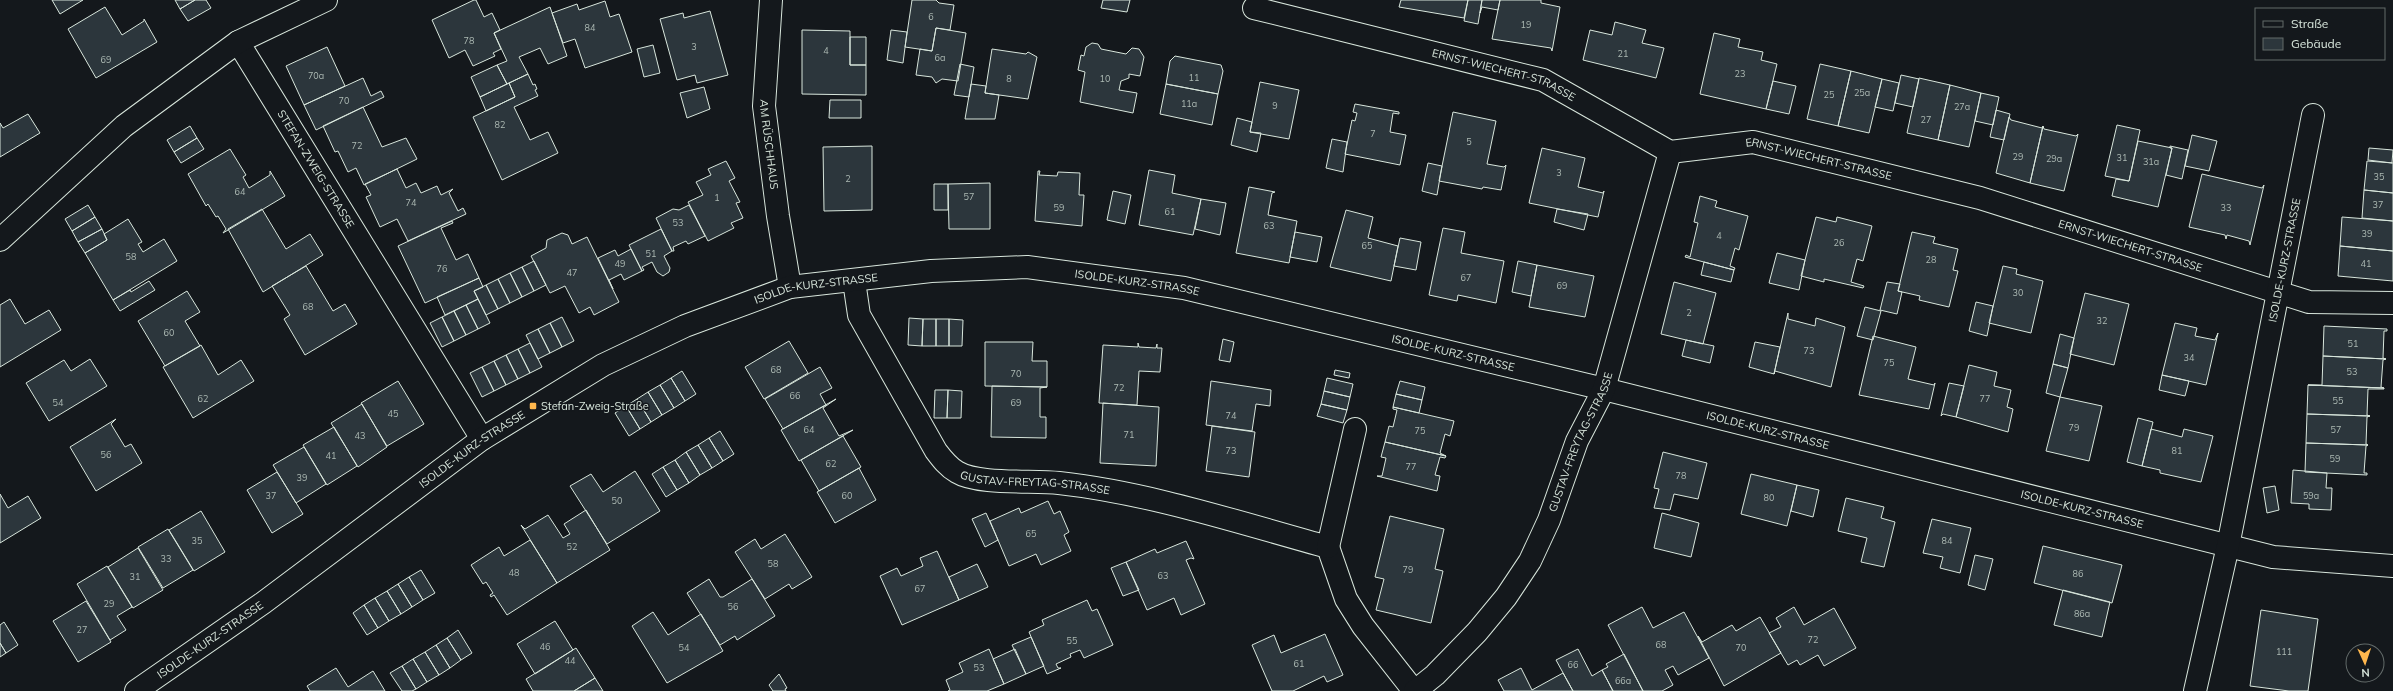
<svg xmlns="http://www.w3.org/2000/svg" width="2393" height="691" font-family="Mulish,sans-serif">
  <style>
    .building { fill: #2c363c; stroke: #d8e6dc }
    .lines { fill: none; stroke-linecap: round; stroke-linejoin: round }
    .minor-casing { stroke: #d8e6dc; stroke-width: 24 }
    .minor { stroke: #14181c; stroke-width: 22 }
    .poi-dot { fill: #ffb74d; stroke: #14181c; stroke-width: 1.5 }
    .labels { text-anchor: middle; stroke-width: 3; stroke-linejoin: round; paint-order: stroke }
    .number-label { font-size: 9px; fill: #adbab4 }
    .street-label { font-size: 11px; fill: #d8e6dc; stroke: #14181c }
    .poi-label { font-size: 11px; fill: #d8e6dc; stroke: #14181c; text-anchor: start }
  </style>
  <rect width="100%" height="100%" fill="#14181c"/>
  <path class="building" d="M52,0H83L60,14Z
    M175,0H195L180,9Z
    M195,0H206L211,8L188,21L180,9Z
    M474,0H476L484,17L492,13L500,30L494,33L501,49L493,53L495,56L473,66L465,50L449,58L432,20Z
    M912,0H936L939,3L954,5L950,30L936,28L932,51L905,47Z
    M1103,0H1130L1127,12L1101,8Z
    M1401,0H1468L1464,18L1399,7Z
    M1468,0H1482L1478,24L1464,21Z
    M1482,0H1500L1498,10L1482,7L1480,13Z
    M1500,0H1541V3L1560,7L1552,51L1551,48L1492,39Z
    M605,1L610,17L619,14L632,52L585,68L575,39L563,43L552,13L577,4L579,10Z
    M105,7L122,35L144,21V19L157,42L96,78L68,29Z
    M550,7L567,56L548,64L540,48L519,57L528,74L507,84L497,65L507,61L494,33Z
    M710,11L728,75L697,83L695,75L677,80L660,19L683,13L684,18Z
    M1615,22L1646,30L1642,43L1664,48L1656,78L1583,60L1590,30L1612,35Z
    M936,28L966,33L958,81L942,79L936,83L932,77L916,75L920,49L932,51Z
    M802,30L850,31V65H866V95L802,94Z
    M891,30L907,32L903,63L887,60Z
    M1714,33L1740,39L1738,47L1763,52L1761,60L1777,64L1766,109L1700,94Z
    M850,37H866V65H850Z
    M1092,43L1098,44L1101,49L1126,54L1132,48L1139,49L1144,57L1140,76L1129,74V78L1121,81L1119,90L1137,93L1133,113L1080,102L1085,72L1078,70L1081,55L1084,56L1086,47Z
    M653,45L660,73L644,77L637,49Z
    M327,47L345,86L304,105L286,66Z
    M992,49L1026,54L1028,52L1037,57L1028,99L985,93Z
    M1175,56L1221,65L1223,71L1218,94L1166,84L1170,61Z
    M960,64L974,67L969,97L954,95Z
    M1820,64L1851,71L1838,126L1807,119Z
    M497,65L507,84L480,97L471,77Z
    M1851,71L1882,79L1869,133L1838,126Z
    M528,74L533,85L535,84L537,89L535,90L538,96L514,107L530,140L548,132L558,153L502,180L473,117L515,97L509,83Z
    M1901,75L1919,79L1913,107L1895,103Z
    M363,78L371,96L381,91L384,97L316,130L304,105Z
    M1919,78L1950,85L1938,140L1907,133Z
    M1882,79L1899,83L1893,111L1875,107Z
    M1773,81L1796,86L1789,114L1766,109Z
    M1260,82L1299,90L1289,139L1250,132Z
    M509,83L515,97L486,111L480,97Z
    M971,84L986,86L985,93L999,95L995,119H965Z
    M1166,84L1218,94L1212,125L1160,114Z
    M1950,85L1981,93L1969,147L1938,140Z
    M704,87L710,109L687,118L680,93Z
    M1981,93L1999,97L1993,125L1975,121Z
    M830,100H861V118H829Z
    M1355,104L1399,112V114L1393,113L1390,132L1406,135L1400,165L1345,154L1352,120L1355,121L1357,113L1353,112Z
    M363,107L382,147L406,138L417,159L364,185L356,168L348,172L338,151L335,152L323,126Z
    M1996,110L2010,114L2004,140L1990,137Z
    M1453,112L1496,121L1487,164L1504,167L1506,165L1501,190L1483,187L1482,189L1439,181Z
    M28,114L40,133L0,157V123L3,128Z
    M2009,117L2011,120L2042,128L2043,126L2030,183L1996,173Z
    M1237,118L1252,122L1250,132L1261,133L1257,152L1231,145Z
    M2117,125L2140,130L2129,181L2105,176Z
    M190,126L197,138L174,152L167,140Z
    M2043,126L2044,129L2076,136L2078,134L2064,191L2030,183Z
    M2192,135L2217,141L2209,171L2185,166Z
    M197,138L204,149L181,163L174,152Z
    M1332,139L1347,142L1343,172L1326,168Z
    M2138,141L2172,148L2158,207L2112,196L2116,179L2129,181Z
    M872,146V210L824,211L823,147Z
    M2170,146L2188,150L2182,179L2166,175L2172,148H2170Z
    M1542,148L1585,158L1578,187L1603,193L1604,191L1598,217L1529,203Z
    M2369,148L2393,150L2392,163L2368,160Z
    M230,149L246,175L243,177L249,188L270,175V171L285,196L223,233L226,229L218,216L216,217L208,204L206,206L188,174Z
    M726,161L735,178L729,181L740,202L736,203L743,218L731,223L734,228L708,241L688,202L703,195L696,182L711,175L708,169Z
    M2367,161L2393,163V193L2364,190Z
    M1428,163L1442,166L1437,195L1422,191Z
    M397,169L406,188L416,183L421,193L437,186L441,195L453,189L449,193L458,211L463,208L466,214L408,241L397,219L380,227L366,197L371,195L365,184Z
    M1149,170L1175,175L1172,193L1201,199L1193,235L1139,225Z
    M1038,171H1040L1039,175L1057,176L1058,172L1080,173L1079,195H1084L1082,226L1035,221Z
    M2202,174L2262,188L2264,185L2250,245L2249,241L2227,235L2226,239L2225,235L2189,227Z
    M990,183V229H949L948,184Z
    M934,184H948V210H934Z
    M1249,187L1275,192L1272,193L1268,215L1297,221L1289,263L1236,253Z
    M2364,190L2393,193V221L2362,218Z
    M1113,191L1131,195L1125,224L1107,220Z
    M1700,196L1717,201L1715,207L1748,216L1739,250L1735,248L1730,266L1735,268L1734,270L1685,257L1686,255L1690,257L1698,223L1694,222Z
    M1201,199L1226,203L1220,235L1195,229Z
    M88,205L95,217L72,231L65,219Z
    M689,205L705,236L688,244L686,241L673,247L674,251H672L656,218L673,209L679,210Z
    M262,209L286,249L310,234L323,255L263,292L228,229Z
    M1557,209L1588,214L1584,230L1554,222Z
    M1346,210L1373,217L1368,238L1398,246L1391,281L1330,267Z
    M95,217L102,229L78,242L72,231Z
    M1816,217L1836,222L1837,217L1872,226L1863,261L1857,259L1851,282L1864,286L1863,288L1824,279V282L1801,276Z
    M2342,217L2393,221V251L2340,246Z
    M128,219L142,242L138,244L143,252L164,239L177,261L113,300L85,253L107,240L104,234Z
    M452,221L453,223L441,228L456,260L468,254L479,278L425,303L398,246Z
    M1443,228L1465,232L1461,253L1504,261L1496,303L1458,295L1457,301L1429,295Z
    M102,229L107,240L85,253L78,242Z
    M661,229L672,251L664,256L670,268L669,272L663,276L657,272L652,262L642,267L644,270L642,271L629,245Z
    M1295,232L1322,237L1317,262L1290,257Z
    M1912,232L1935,237L1933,243L1958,249L1953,270L1958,271L1949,307L1919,300L1920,296L1898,291Z
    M562,233L568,235L572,244L587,237L619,302L594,315L590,307L579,313L565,286L550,293L531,256L546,248L547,240Z
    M1400,238L1421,242L1416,270L1394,266Z
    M2340,246L2393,251V281L2338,276Z
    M631,249L642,271L624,280L621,274L609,280L613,289L598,258L615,250L618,256Z
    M1777,253L1805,260L1799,290L1769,283Z
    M534,261L546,285L534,291L522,267Z
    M1518,261L1537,265L1531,296L1512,292Z
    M1704,262L1734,270L1731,282L1701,275Z
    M1537,265L1594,276L1585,317L1529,307Z
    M306,266L333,311L345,304L357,324L305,355L284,319L290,315L272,286Z
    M2003,266L2017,269L2016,274L2043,281L2031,333L1989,323Z
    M522,267L534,291L522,297L510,273Z
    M510,273L522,297L510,303L498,279Z
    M479,278L483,287L474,291L478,299L445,315L437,297Z
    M498,279L510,303L498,309L486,285Z
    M149,281L155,290L120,311L113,300L130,290L131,292Z
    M1674,282L1716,293L1703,344L1661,334Z
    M1887,282L1900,284L1898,291L1902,292L1897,314L1880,310Z
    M486,285L498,309L486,315L474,291Z
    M187,291L200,312L185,321L200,346L165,366L138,321Z
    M2085,293L2129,304L2114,365L2070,354Z
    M10,299L25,324L49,310L61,330L0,367V305Z
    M478,299L490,323L478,329L466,305Z
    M1976,302L1993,306L1987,336L1969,331Z
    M466,305L478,329L466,335L454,311Z
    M1865,307L1881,311L1873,340L1857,336Z
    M454,311L466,335L454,341L442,317Z
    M1788,313V319L1815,326L1816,318L1845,327L1831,387L1775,371L1774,374Z
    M442,317L454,341L442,347L430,323Z
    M562,317L574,341L562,347L550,323Z
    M909,318L923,319L922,346L908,345Z
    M923,319H936V346H922Z
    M936,319H949V346H936Z
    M949,319L963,320L962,346H949Z
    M550,323L562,347L550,353L538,329Z
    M2175,323L2197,328L2195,336L2215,340L2218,333L2206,385L2162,375Z
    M2324,326L2387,329V331H2384L2383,358L2386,359L2323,356Z
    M538,329L550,353L538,359L526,335Z
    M2060,334L2074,338L2068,368L2053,364Z
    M1873,336L1916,347L1908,379L1934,385L1935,383L1929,409L1859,395Z
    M1223,339L1234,342L1230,362L1219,360Z
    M1686,340L1714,346L1710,363L1682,356Z
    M789,341L808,373L764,399L745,367Z
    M985,342H1033L1032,361H1047V387L985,386Z
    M1755,342L1780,347L1774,374L1749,367Z
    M530,343L542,367L530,373L518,349Z
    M1138,343L1139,347L1156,348L1157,344V348H1162L1160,372L1139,371L1137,405L1099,403L1103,345L1138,347Z
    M201,345L218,375L241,360L254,381L193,418L163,367Z
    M518,349L530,373L518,379L506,355Z
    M506,355L518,379L506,385L494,361Z
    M2323,356L2386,359L2383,360L2381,387L2384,388L2308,385H2322Z
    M90,359L107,386L49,421L26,383L64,360L71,371Z
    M494,361L506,385L494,391L482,367Z
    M2053,364L2068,368L2060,397L2046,393Z
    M1969,365L1997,372L1994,386L2011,390L2007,407L2013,409L2008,432L1956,417Z
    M482,367L494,391L482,397L470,373Z
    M820,367L832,388L820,394L826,405L783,429L765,399Z
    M1335,370L1350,373L1349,378L1334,375Z
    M682,371L696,394L685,401L671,378Z
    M2162,375L2189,381L2185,396L2159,390Z
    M671,378L685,401L674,408L660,385Z
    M1327,378L1353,384L1350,397L1324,391Z
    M398,381L424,424L387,446L361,403Z
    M1211,381L1271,390L1270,406L1256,404L1252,431L1206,425Z
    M1400,381L1425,387L1422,400L1396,394Z
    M1949,383L1964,386L1956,417L1943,414L1941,416Z
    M660,385L674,408L662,415L648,392Z
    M2308,385L2384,388V389H2368L2367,415L2370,416L2307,414Z
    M992,386L1047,387L1040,388V417H1046V438L991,437Z
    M935,390H948L947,418H934Z
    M948,390L962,391L961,418H947Z
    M1324,391L1350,397L1347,410L1321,404Z
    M648,392L662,415L651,422L637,399Z
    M1396,394L1422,400L1419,413L1393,407Z
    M2060,397L2102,406L2089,461L2046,451Z
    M637,399L651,422L640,429L626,406Z
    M836,399L823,408L839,436L853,430L799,461L781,430Z
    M1103,403L1159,407L1156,466L1100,463Z
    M362,404L387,447L358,467L331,423Z
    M1321,404L1347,410L1343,423L1317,416Z
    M626,406L640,429L629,436L615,413Z
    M1393,407L1454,421L1450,436L1445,434L1440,453L1446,456L1385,442L1389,426L1393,427L1397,410L1393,409Z
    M2307,414L2370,416L2367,417L2366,444L2368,445L2306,443Z
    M2138,418L2153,422L2142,466L2127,462Z
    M116,419L111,424L125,447L131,444L142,463L96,491L70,447Z
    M1212,426L1255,432L1249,477L1206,471Z
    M334,427L357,466L327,485L303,445Z
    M2151,429L2182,437L2184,429L2213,436L2201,482L2160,473V470L2142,466Z
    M720,431L734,454L723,461L709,438Z
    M843,436L861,467L819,491L801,460Z
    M709,438L723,461L712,468L698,445Z
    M1385,442L1446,456L1445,458L1440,457L1435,475L1440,476L1437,491L1377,476H1382L1386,458L1381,457Z
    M2306,443L2368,445L2366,446L2364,473H2367V475L2305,472Z
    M698,445L712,468L700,475L686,452Z
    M304,447L326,484L296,503L273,465Z
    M686,452L700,475L689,483L675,460Z
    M1663,452L1707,463L1698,499L1674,494L1670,510L1654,508L1659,489L1654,488Z
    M675,460L689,483L677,490L663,467Z
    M663,467L677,490L666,497L652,474Z
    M859,468L876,500L835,523L817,492Z
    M2293,470L2327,473L2326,488H2332L2331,510L2309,509V504L2291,503Z
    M635,471L660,511L607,544L570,486L591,474L603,492Z
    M277,472L303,514L272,533L247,490Z
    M1751,474L1797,485L1787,526L1741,514Z
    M1797,485L1819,490L1813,517L1791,511Z
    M2275,486L2279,510L2267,513L2263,488Z
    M0,494L8,508L28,496L41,518L0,543Z
    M1846,498L1884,507L1881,518L1895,522L1884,567L1861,562L1867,538L1838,531Z
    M1048,501L1054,514L1060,511L1069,532L1064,535L1071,551L1041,565L1036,554L1009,566L990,521L1019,508L1021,513Z
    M586,510L610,550L557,583L521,525L525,529L548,515L563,538L570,534L564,524Z
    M201,511L225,552L194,571L169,530Z
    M986,513L998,540L985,547L972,519Z
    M1662,513L1699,523L1691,557L1654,548Z
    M1390,516L1444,529L1435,569L1443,571L1431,623L1376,610L1384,579L1375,577Z
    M1932,519L1971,528L1960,573L1940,568L1943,557L1923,553Z
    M168,529L193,570L163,588L138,547Z
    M785,534L812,577L792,589L789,584L765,599L735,552L755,539L761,549Z
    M530,540L557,583L507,615L494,595L491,597L490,595L493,593L486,582L483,584L471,565L499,547L504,556Z
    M1186,541L1194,559L1191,558L1186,560L1205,604L1181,615L1174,598L1147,610L1126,562L1155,549L1157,553Z
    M2043,546L2122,565L2112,603L2034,583Z
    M138,548L163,590L133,608L108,567Z
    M937,551L959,600L902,625L880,576L897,568L901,576L923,566L920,558Z
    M1975,555L1993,559L1985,590L1968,585Z
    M1126,562L1139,590L1123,596L1111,568Z
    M977,564L988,587L959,600L949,577Z
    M107,566L132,607L117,616L126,630L110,640L77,584Z
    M421,570L435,593L423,600L409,577Z
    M409,577L423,600L412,607L398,584Z
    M709,579L720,597H723L752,579L775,616L737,640L735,636L720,645L687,593Z
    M398,584L412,607L401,614L387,591Z
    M2063,590L2110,602L2102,637L2054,625Z
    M387,591L401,614L389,621L375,598Z
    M375,598L389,621L378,628L364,605Z
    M1087,600L1092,611L1097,609L1113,645L1084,658L1080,650L1070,654L1071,657L1056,664L1058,668H1061L1047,674L1029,632L1044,625L1042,620Z
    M86,601L111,642L78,662L53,621Z
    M364,605L378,628L367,635L353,613Z
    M1642,607L1653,628L1684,612L1709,658L1678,675L1673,666L1665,670L1673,685L1662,691H1643L1608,625Z
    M1794,607L1804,625L1834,608L1856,648L1824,666L1818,655L1800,665L1797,660L1788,665L1769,633L1781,627L1776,618Z
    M2261,610L2318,619L2308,691H2289L2250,686Z
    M653,612L668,635L701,614L723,651L667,683L632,626Z
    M1760,617L1781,653L1724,686L1698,636L1702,642L1732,625L1736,631Z
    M555,621L573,650L535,674L517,644Z
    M4,622L18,645L6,653L0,643V625Z
    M458,630L472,653L461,660L447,638Z
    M1325,634L1343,675L1327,682L1324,676L1293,691H1272L1252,645L1274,635L1281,653Z
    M1031,637L1044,666L1026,674L1012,645Z
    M447,638L461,660L450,668L436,645Z
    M0,643L6,653L0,657Z
    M436,645L450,668L439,675L425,652Z
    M576,648L595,678L574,691H533L526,679Z
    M989,649L1004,684L987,691H948L950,690L946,680L963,672L959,663Z
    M1015,649L1026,674L1004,684L993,659Z
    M1578,649L1592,676L1602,670L1613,691H1573L1556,660Z
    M425,652L439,675L427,682L413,659Z
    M1624,654L1643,691H1613L1602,670L1608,667L1606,664Z
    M413,659L427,682L416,689L402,666Z
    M402,666L416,689L412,691H402L390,673Z
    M336,668L348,687L373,671L385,691H310L307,686Z
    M1521,668L1532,690L1563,673L1573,691H1504L1498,680Z
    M779,674L787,688L785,689L786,691H773L769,685Z
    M595,678L603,691H574Z"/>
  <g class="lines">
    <g class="minor-casing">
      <g id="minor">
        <path id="s1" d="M771,0L764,106L778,216L790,287"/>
        <path id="s2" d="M1254,8L1543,80L1670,152L1753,142L1980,198L2309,302L2393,303"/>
        <path id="s3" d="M238,42L482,439"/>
        <path d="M0,240L124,126L238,42L326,0"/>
        <path id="s4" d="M854,281L859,315L936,451C942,459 948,467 957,472C978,485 1033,480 1059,483C1150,493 1240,523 1328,547L1346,599L1363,626L1414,691"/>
        <path d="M1328,547L1355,429"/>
        <path id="s5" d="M136,691L263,603L482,439L603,365L685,326L790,287L931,271L1027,267L1184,288L1604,389L2273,557L2393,566"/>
        <path id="s6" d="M1415,691L1435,675L1477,632L1506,597L1530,561L1549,520L1577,441L1604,389L1670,152"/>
        <path id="s7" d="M2195,691L2228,546L2313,115"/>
      </g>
    </g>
    <use href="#minor" class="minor"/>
  </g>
  <rect class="poi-dot" x="529" y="402" width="8" height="8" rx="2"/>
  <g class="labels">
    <g class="number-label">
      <text x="931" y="20">6</text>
      <text x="1526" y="28">19</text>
      <text x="590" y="31">84</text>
      <text x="469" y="44">78</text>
      <text x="694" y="50">3</text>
      <text x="826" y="54">4</text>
      <text x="1623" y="57">21</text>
      <text x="940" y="61">6a</text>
      <text x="106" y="63">69</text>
      <text x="1740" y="77">23</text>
      <text x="316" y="79">70a</text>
      <text x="1194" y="81">11</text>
      <text x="1009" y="82">8</text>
      <text x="1105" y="82">10</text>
      <text x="1862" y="96">25a</text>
      <text x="1829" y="98">25</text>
      <text x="344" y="104">70</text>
      <text x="1189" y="107">11a</text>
      <text x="1275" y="109">9</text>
      <text x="1962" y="110">27a</text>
      <text x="1926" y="123">27</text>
      <text x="500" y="128">82</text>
      <text x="1373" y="137">7</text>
      <text x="1469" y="145">5</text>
      <text x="357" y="149">72</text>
      <text x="2018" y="160">29</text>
      <text x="2122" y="161">31</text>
      <text x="2054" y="162">29a</text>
      <text x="2151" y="165">31a</text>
      <text x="1559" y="176">3</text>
      <text x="2379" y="180">35</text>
      <text x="848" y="182">2</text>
      <text x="240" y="195">64</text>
      <text x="969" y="200">57</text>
      <text x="717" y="201">1</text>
      <text x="411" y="206">74</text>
      <text x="2378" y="208">37</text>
      <text x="1059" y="211">59</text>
      <text x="2226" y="211">33</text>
      <text x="1170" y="215">61</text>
      <text x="678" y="226">53</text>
      <text x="1269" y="229">63</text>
      <text x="2367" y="237">39</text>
      <text x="1719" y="239">4</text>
      <text x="1839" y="246">26</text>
      <text x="1367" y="249">65</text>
      <text x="651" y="257">51</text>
      <text x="131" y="260">58</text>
      <text x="1931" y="263">28</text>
      <text x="620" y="267">49</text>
      <text x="2366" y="267">41</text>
      <text x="442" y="272">76</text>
      <text x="572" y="276">47</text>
      <text x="1466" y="281">67</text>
      <text x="1562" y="289">69</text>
      <text x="2018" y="296">30</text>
      <text x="308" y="310">68</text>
      <text x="1689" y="316">2</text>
      <text x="2102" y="324">32</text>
      <text x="169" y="336">60</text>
      <text x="2353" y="347">51</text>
      <text x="1809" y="354">73</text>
      <text x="2189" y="361">34</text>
      <text x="1889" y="366">75</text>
      <text x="776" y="373">68</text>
      <text x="2352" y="375">53</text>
      <text x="1016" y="377">70</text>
      <text x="1119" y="391">72</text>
      <text x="795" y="399">66</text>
      <text x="203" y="402">62</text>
      <text x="1985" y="402">77</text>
      <text x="2338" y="404">55</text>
      <text x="58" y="406">54</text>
      <text x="1016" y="406">69</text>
      <text x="393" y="417">45</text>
      <text x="1231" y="419">74</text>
      <text x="2074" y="431">79</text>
      <text x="809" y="433">64</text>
      <text x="2336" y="433">57</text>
      <text x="1420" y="434">75</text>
      <text x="1129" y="438">71</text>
      <text x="360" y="439">43</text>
      <text x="1231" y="454">73</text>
      <text x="2177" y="454">81</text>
      <text x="106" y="458">56</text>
      <text x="331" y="459">41</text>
      <text x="2335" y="462">59</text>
      <text x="831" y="467">62</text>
      <text x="1411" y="470">77</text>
      <text x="1681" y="479">78</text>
      <text x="302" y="481">39</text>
      <text x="271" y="499">37</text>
      <text x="847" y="499">60</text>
      <text x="2311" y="499">59a</text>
      <text x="1769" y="501">80</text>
      <text x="617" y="504">50</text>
      <text x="1031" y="537">65</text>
      <text x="197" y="544">35</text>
      <text x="1947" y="544">84</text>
      <text x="572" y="550">52</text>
      <text x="166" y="562">33</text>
      <text x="773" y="567">58</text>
      <text x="1408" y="573">79</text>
      <text x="514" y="576">48</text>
      <text x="2078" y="577">86</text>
      <text x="1163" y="579">63</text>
      <text x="135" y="580">31</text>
      <text x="920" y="592">67</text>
      <text x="109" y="607">29</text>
      <text x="733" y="610">56</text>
      <text x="2082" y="617">86a</text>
      <text x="82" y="633">27</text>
      <text x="1813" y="643">72</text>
      <text x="1072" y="644">55</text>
      <text x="1661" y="648">68</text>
      <text x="545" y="650">46</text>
      <text x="684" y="651">54</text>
      <text x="1741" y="651">70</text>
      <text x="2284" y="655">111</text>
      <text x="570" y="664">44</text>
      <text x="1299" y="667">61</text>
      <text x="1573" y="668">66</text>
      <text x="979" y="671">53</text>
      <text x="1623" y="684">66a</text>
    </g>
    <g class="street-label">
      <text dy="4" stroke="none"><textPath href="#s2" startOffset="259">ERNST-WIECHERT-STRASSE</textPath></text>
      <text dy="4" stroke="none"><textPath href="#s1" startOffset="145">AM RÜSCHHAUS</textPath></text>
      <text dy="4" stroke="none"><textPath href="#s2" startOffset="595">ERNST-WIECHERT-STRASSE</textPath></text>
      <text dy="4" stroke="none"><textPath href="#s3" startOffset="149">STEFAN-ZWEIG-STRASSE</textPath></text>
      <text dy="4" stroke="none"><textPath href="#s2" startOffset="919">ERNST-WIECHERT-STRASSE</textPath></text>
      <text dy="4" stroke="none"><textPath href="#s7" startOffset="440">ISOLDE-KURZ-STRASSE</textPath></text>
      <text dy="4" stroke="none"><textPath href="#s5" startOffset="1122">ISOLDE-KURZ-STRASSE</textPath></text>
      <text dy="4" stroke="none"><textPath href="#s5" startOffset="798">ISOLDE-KURZ-STRASSE</textPath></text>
      <text dy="4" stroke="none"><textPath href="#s5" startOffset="1446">ISOLDE-KURZ-STRASSE</textPath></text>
      <text dy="4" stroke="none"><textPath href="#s5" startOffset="1770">ISOLDE-KURZ-STRASSE</textPath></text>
      <text dy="4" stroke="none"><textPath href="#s6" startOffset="304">GUSTAV-FREYTAG-STRASSE</textPath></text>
      <text dy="4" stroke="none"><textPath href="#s5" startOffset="414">ISOLDE-KURZ-STRASSE</textPath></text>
      <text dy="4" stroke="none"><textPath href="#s4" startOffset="300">GUSTAV-FREYTAG-STRASSE</textPath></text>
      <text dy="4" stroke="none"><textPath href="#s5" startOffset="2094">ISOLDE-KURZ-STRASSE</textPath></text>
      <text dy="4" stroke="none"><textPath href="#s5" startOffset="90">ISOLDE-KURZ-STRASSE</textPath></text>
    </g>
    <g class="poi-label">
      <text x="541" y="410">Stefan-Zweig-Straße</text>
    </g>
  </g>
  <rect x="2255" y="8" width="130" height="52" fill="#14181c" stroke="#626a69"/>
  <rect x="2263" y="21" width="20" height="6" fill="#14181c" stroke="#626a69"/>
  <text x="2291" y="28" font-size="12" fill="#d8e6dc">Straße</text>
  <rect x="2263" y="38" width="20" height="12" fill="#2c363c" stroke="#626a69"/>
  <text x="2291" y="48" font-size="12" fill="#d8e6dc">Gebäude</text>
  <g transform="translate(2365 663) rotate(177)"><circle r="19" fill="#14181c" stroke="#626a69"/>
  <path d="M0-3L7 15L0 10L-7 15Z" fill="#ffb74d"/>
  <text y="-6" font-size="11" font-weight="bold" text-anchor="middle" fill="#d8e6dc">N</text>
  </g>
</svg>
